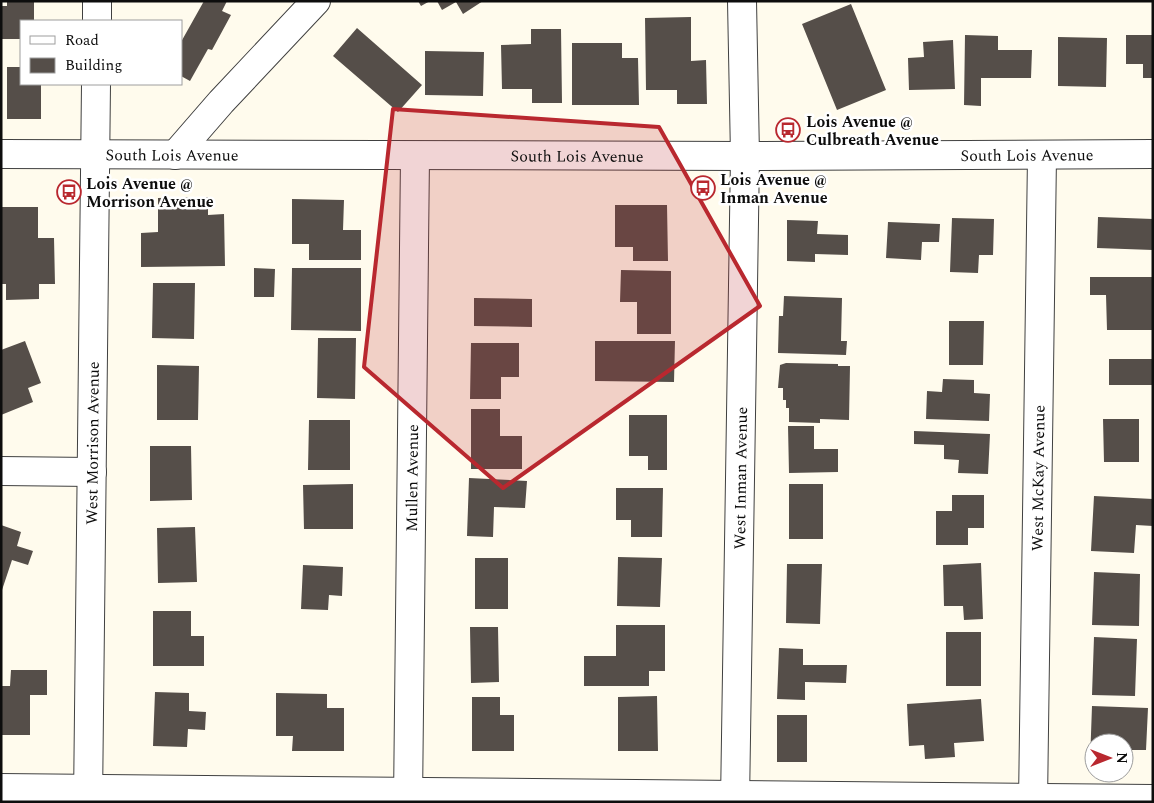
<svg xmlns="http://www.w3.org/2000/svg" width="1154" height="803" font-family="Spectral,serif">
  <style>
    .building { fill: #554e49 }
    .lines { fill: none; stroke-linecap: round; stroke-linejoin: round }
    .minor-casing { stroke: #404040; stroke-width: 30 }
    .minor { stroke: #fff; stroke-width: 28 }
    .marked { fill: #b9282f; fill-opacity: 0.2; stroke: #b9282f; stroke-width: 4; stroke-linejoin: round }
    .labels { text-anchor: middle; stroke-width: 5; stroke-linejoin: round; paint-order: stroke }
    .poi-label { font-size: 16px; font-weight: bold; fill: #0d0d0d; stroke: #fff; text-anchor: start }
    .street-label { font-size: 16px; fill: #0d0d0d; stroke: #fff }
  </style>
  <rect width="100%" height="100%" fill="#fffbed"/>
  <path class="building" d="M7,1H34V21H21V39H1V6H7Z
    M204,1H227L222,11L231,15L212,50L208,49L190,81L181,76V42Z
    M418,1H430L421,6Z
    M437,1H483L463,14L456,2L442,10Z
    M851,4L886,90L837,110L802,24Z
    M691,17V61L706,60L707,104H677V90H646L645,18Z
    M357,28L422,85L398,112L333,56Z
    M531,29H561L562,103H532V89H502L501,45L531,44Z
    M965,35L998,36V50H1032L1031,78H981V106L964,105Z
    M1126,35H1153V78H1143V64H1126Z
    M1058,37L1107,38L1106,87L1058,86Z
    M953,40L955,89L909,90L908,58L924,57L923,42Z
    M572,43H622V58H638L639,105H572Z
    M425,51L484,52L483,96L425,95Z
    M7,67H21V84H41V119H7Z
    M208,197V215L224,214L225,266L141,267V233L158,232V198Z
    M292,199L344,200L343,230H361V260H309V244H292Z
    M615,205H667L668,261H633V247H615Z
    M1,207H38V238H54L55,284H39V299L6,300V284H1Z
    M1098,217L1153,219V250L1097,248Z
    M952,218L994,219L993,255H979L978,273L950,272Z
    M787,220L818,221L817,234L848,235V255L815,254V262L787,261Z
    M888,222L940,224L939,242H922L921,260L886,258Z
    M254,268L275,269L274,297H254Z
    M292,268H361V331L291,330Z
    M621,270L671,271V334H637V302H620Z
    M1090,277H1153V330H1107L1106,295H1090Z
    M153,283H195L194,339L152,338Z
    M784,296L842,298L841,341H847L846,355L778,353L779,316H783Z
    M474,298L532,299V327L474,326Z
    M949,321H984L983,365H949Z
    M318,338H356L355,399L317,398Z
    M25,341L41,383L28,388L33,402L1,415V350Z
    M595,341H675L674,382L595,381Z
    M471,343H519V377H501V399H470Z
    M1109,359H1153V385H1109Z
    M786,363L838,364V366H850L849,420L820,419V423L789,422V408H786V400H783V388H778L780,365Z
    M157,365L199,366L198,420H157Z
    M943,379L974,380V393L990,394L989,421L926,419L927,391L942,392Z
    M471,409H500V436H522V469H471Z
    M629,415H667V470H648V456H629Z
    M1103,419H1139V462H1104Z
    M309,420H350V470H308Z
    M788,426H814V449H838V472L789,473Z
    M914,431L990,434L988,474L958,473L959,460L944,459V445L914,444Z
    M150,446H191L192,500L150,501Z
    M469,478L527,481L525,508L494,507L493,537L467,536Z
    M353,484V529H304L303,485Z
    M789,484H823V539H789Z
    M616,488H663L662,537H631V520H616Z
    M952,495H984V528H968V545H936V511H952Z
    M1094,496L1153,499V526L1136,525L1134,553L1091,551Z
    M1,525L21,532L17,546L33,551L28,565L12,560L2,590Z
    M195,527L197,582L158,583L157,528Z
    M618,557L662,558L660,607L617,606Z
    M475,558H508V609H475Z
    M981,563L983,619L964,620L963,606H944L943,565Z
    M787,564H822L820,624L786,623Z
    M303,565L343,567L342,596L329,595L328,610L301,609Z
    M1094,572L1140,574L1139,626L1092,625Z
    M153,611H191V636H204V666H153Z
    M616,625H665V671H649V686H584V656H616Z
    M470,627H498L499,682L471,683Z
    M946,632H981V686H946Z
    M1094,637L1137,639L1135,696L1092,695Z
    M779,648L803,649V665H847L846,683L805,682V700L777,699Z
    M11,670H47V695H30V735H1V686H10Z
    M155,692L189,693V711L206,712L205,730L188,729L187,747L153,746Z
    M276,693L327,694V708H344V751H292L293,736H276Z
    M657,696L658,751H618V697Z
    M472,697H500V715H514V751H472Z
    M981,699L984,741L954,743L955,757L925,759L924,745L909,746L907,704Z
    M1092,706L1148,708L1146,750H1124V743H1094V763L1090,762Z
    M777,715H807V762H777Z"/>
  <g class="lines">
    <g class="minor-casing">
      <g id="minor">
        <path d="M97,21V1"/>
        <path id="s1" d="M1,154L745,156L1153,154"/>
        <path d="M175,155L221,102L316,1"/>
        <path d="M1,471L92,472"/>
        <path d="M1,788L1153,799"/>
        <path id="s2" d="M88,802L96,84"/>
        <path id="s3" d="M408,802L415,156"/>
        <path id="s4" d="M735,802L745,156L742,1"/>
        <path id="s5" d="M1033,802L1042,156"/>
      </g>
    </g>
    <use href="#minor" class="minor"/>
  </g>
  <path class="marked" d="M393,109L659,127L760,306L503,488L364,367Z"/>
  <defs>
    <g id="bus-ring" transform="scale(1.25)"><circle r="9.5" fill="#fff" stroke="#b9282f" stroke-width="1.5"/><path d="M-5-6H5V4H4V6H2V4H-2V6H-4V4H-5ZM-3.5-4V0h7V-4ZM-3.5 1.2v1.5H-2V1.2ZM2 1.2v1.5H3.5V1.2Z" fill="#b9282f"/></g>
  </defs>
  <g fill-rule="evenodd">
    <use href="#bus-ring" x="788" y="130"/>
    <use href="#bus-ring" x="703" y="188"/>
    <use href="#bus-ring" x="69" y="192"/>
  </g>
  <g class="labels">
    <g class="poi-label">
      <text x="806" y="127">Lois Avenue @<tspan x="806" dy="18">Culbreath Avenue</tspan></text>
      <text x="720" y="185">Lois Avenue @<tspan x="720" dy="18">Inman Avenue</tspan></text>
      <text x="86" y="189">Lois Avenue @<tspan x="86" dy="18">Morrison Avenue</tspan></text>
    </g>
    <g class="street-label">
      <text dy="6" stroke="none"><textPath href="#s1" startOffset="171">South Lois Avenue</textPath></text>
      <text dy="6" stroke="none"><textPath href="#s1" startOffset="576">South Lois Avenue</textPath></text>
      <text dy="6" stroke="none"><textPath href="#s1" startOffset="1026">South Lois Avenue</textPath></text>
      <text dy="6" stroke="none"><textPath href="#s2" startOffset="359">West Morrison Avenue</textPath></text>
      <text dy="6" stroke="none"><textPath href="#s3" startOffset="324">Mullen Avenue</textPath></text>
      <text dy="6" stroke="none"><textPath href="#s4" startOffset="324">West Inman Avenue</textPath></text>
      <text dy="6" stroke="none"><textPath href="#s5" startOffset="324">West McKay Avenue</textPath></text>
    </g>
  </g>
  <rect width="1154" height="803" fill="none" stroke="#0d0d0d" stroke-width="5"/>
  <rect x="20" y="20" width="162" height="65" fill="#ffffff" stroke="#9e9e9e"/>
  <rect x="30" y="36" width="25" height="8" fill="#ffffff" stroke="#9e9e9e"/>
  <text x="65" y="45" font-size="15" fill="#0d0d0d">Road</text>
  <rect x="30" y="58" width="25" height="15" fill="#554e49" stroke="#9e9e9e"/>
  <text x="65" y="70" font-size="15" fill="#0d0d0d">Building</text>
  <g transform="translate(1109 758) rotate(90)"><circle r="24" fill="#ffffff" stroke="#9e9e9e"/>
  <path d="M0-4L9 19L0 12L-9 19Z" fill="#b9282f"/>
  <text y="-8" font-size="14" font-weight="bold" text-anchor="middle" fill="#0d0d0d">N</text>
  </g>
</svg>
